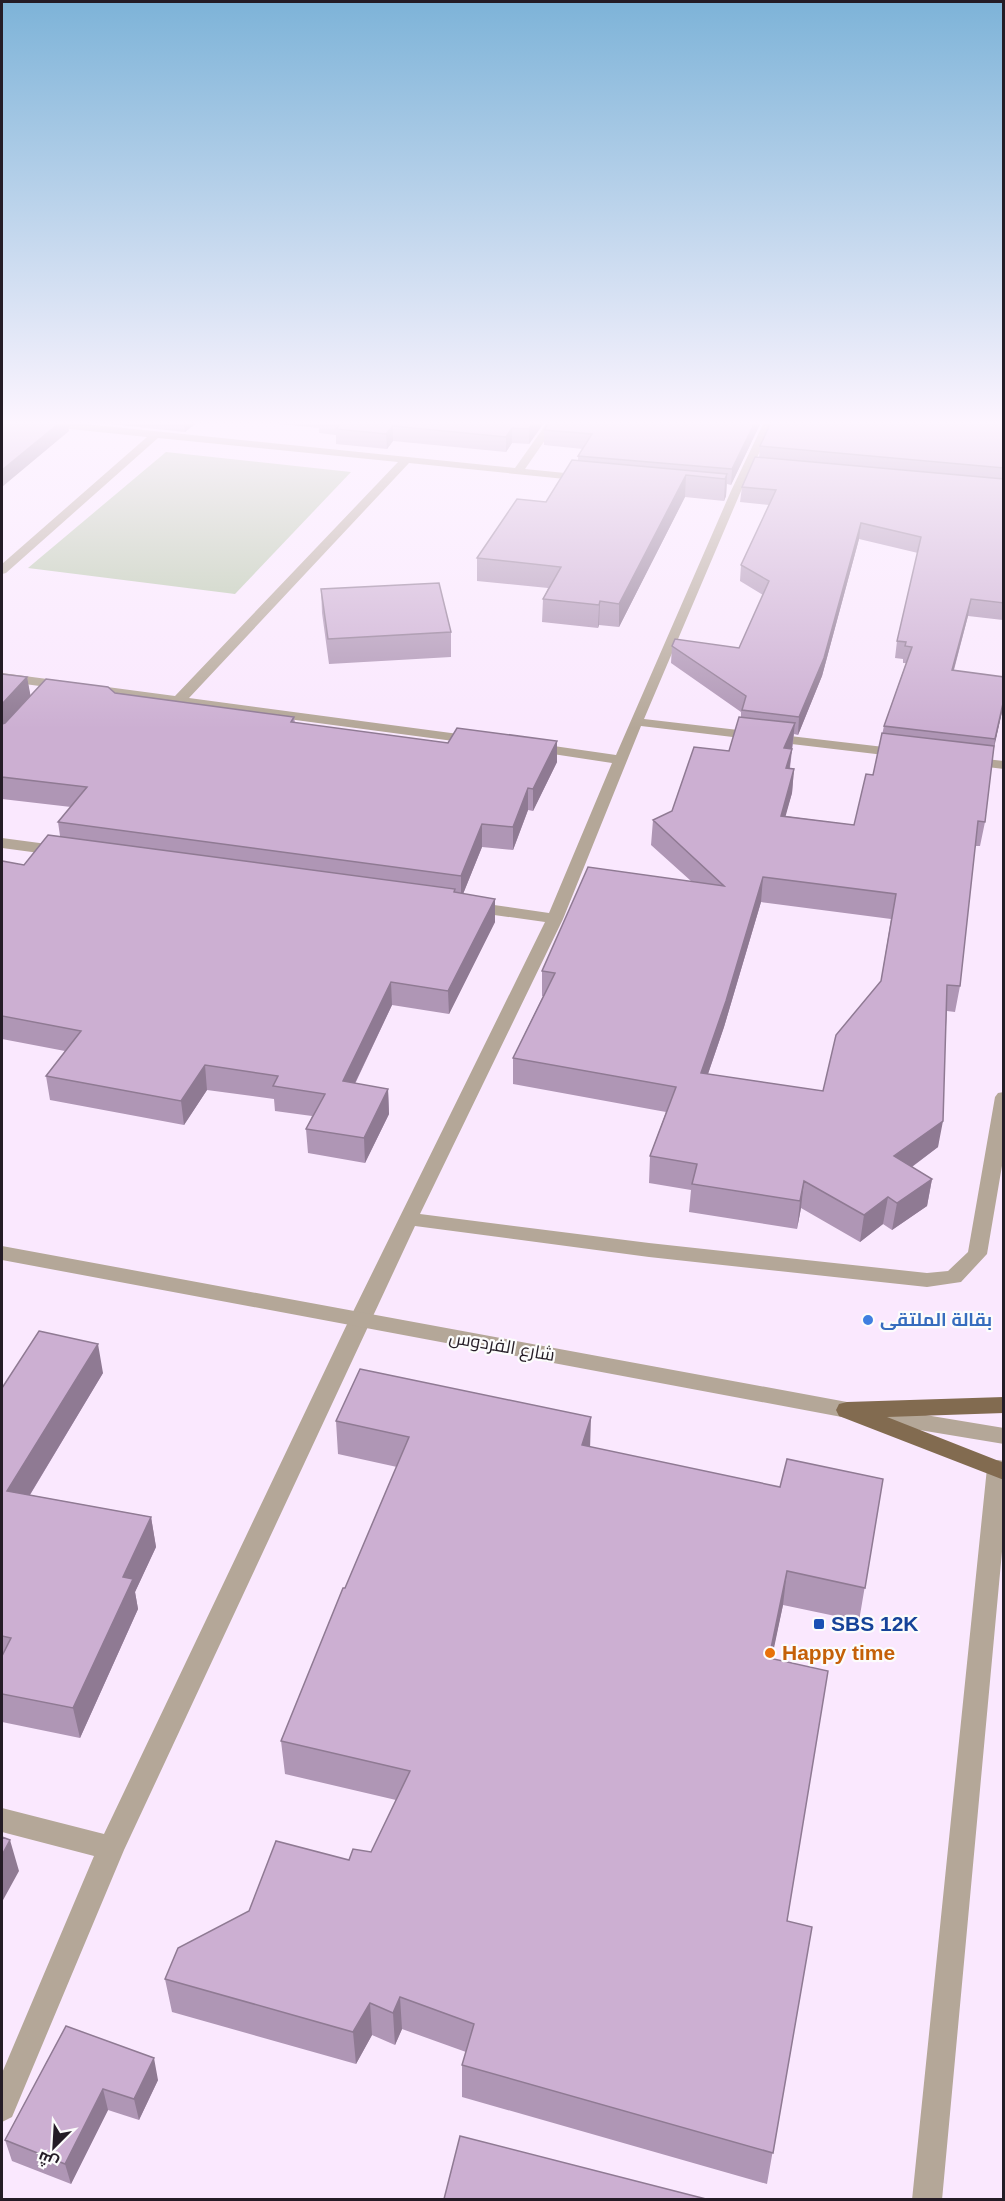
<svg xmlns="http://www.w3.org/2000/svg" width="1005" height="2201" font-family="Arial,Cairo,sans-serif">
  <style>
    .green { fill: #b7c7aa }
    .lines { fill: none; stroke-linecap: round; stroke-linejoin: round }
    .minor { fill: #b4a798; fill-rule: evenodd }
    .tertiary { fill: #b4a798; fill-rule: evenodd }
    .primary { fill: #826b50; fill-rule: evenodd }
    .wall { fill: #af96b5; fill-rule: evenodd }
    .shaded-wall { fill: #8f7a93 }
    .building { fill: #ccafd2; stroke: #8f7a93; stroke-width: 1.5; fill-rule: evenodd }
    .shop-dot { fill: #3f7fe0; stroke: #fcfcfc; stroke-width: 2 }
    .transit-dot { fill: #1a4fb4; stroke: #fcfcfc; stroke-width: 2 }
    .food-dot { fill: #e8710a; stroke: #fcfcfc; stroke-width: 2 }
    .labels { text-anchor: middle; stroke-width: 4.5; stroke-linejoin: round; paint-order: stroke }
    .shop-label { font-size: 18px; font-weight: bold; fill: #366cbe; stroke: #fcfcfc; text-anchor: start }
    .street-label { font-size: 18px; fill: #241c26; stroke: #fcfcfc }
    .near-transit-label { font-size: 21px; font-weight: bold; fill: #164399; stroke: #fcfcfc; text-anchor: start }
    .near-food-label { font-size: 21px; font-weight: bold; fill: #c56008; stroke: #fcfcfc; text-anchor: start }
  </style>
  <rect width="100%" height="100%" fill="#fae8fe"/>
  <path class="green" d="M166,452L351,472L235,594L28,568Z"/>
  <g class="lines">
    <path class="minor" d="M7,420H46L515,468L549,420H559L525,469L585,475L590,478L585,481L409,463L189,698L481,737L483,740L481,743L476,744L2,681V673L175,696L398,462L158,438L6,573L2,574V564L147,437L12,423Z
      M765,420H775L741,491L644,719L901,749L908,753L901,757L641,726L563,919L420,1214L649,1243L927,1273L948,1271L968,1252L995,1097L998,1093L1004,1092V1154L987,1254L961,1282L927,1287L649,1257L415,1226L124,1850L12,2117L2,2122V2073L94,1856L2,1832V1808L104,1834L349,1320L545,922L473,912L465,907L473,902L549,913L612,763L533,751L526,747L533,743L616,755L731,491Z
      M967,757L1004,761V769L962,764L960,761L962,758Z
      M2,838L62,846L70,851L62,856L2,848Z
      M998,1460L1004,1461V1530L942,2200H912L987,1468L990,1462Z"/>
    <path class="tertiary" d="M2,1246L847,1402L1004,1428V1444L847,1418L2,1260Z"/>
    <path class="primary" d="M1004,1397V1413L887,1417L1004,1463V1480L839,1416L836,1410L839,1404L847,1402Z"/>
  </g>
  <path class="wall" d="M72,420H200L185,432Z
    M238,420H546L529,444L512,443L506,452L393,441L387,449L336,444V435L319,433V428Z
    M551,420H762L731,485L727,484L726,496L724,501L685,497L619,627L599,625L598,628L542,622L543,599L548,588L477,581V558L546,502L578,461V456L583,449L544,445V430Z
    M1004,420L1003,620L968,616L954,670L1004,703L994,746L985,822L980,846H975L960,986L955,1012L947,1011L938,1147L912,1167L932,1179L927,1206L892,1230L883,1224L860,1242L801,1208L797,1229L689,1212L691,1190L649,1183L650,1156L666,1112L513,1084V1058L543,996H542V971L691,881L651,845L653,820L672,811L729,751L741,717V712L671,663L672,646L739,648L763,595L740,581L741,565L769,505L740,502L742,487L759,458L760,446ZM859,539L918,553L897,641L895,658L903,659V663H906L884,726L873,775L854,825L785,816L792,793L794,769L790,768L794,734L798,735L822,676ZM761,902L891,919L881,981L823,1091L708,1074L724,1027Z
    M321,589L451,632V657L329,664L322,613Z
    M2,674L27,677L30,696L115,693L294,717L295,723L448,743L557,741V762L533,811L528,810L513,850L482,847L463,894L495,922L449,1014L392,1005L355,1084L388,1089L389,1114L365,1163L308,1153L306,1129L312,1116L275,1111L274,1099L207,1090L184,1125L50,1100L46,1076L65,1051L2,1039V861L24,865L60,836L58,822L71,807L2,799Z
    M103,1373L30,1495L151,1517L156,1547L135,1592L138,1609L80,1738L2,1722V1388Z
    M336,1421L590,1447L780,1487L883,1479L859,1621L783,1605L771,1659L787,1921L812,1927L767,2184L462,2097V2065L466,2052L402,2029L395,2045L372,2035L356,2064L172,2012L165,1979L349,1860L371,1852L396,1800L285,1774L281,1741L397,1467L338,1454Z
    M66,2026L158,2080L139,2120L108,2110L71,2184L12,2161L5,2140Z"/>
  <path class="shaded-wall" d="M63,420H68L69,431L2,487V470Z
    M184,420H200L185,432Z
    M535,420H546L529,444V429Z
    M756,420H762L731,485L732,469Z
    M393,426V441L387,449L386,434Z
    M512,428V443L506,452V437Z
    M727,474L726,496L724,501L725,479Z
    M686,475L685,497L619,627V604Z
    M861,523L859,539L822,676L798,735L799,717Z
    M971,599L968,616L949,687L952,670Z
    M600,601L599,625L598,628L599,605Z
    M27,677L31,698L2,729V704Z
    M1004,699V703L992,757L995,739Z
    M795,723L789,772L784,792V748Z
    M557,741V762L533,811V789Z
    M794,769L792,793L779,840L781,816Z
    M528,788V810L513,850V827Z
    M482,824V847L461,899V876Z
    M763,877L761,902L724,1027L699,1100L701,1073Z
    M495,899V922L449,1014L448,991Z
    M391,982L392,1005L344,1106L343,1081Z
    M205,1065L207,1090L184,1125L181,1101Z
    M388,1089L389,1114L365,1163L364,1138Z
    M943,1121L938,1147L890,1183L894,1156Z
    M932,1179L927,1206L892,1230L897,1203Z
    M804,1181L801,1208L797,1229L800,1201Z
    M888,1197L883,1224L860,1242L864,1215Z
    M98,1344L103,1373L14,1521L7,1491Z
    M591,1417L590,1450L582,1445Z
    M151,1517L156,1547L135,1592L138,1609L80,1738L73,1708L123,1577Z
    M787,1571L783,1605L765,1691L769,1658Z
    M10,1840L19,1871L2,1902V1855Z
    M400,1997L402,2029L395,2045L393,2013Z
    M370,2003L372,2035L356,2064L353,2032Z
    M154,2058L158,2080L139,2120L134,2099Z
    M103,2089L108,2110L71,2184L65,2164Z"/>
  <path class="building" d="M2,420H63L2,470Z
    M341,420H535L529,429L512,428L506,437L393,426L386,434L336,429L343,421Z
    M551,420H756L732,469L578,456L592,434L544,430Z
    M772,420H1004V468L760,446Z
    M755,457L1004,479V603L971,599L952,670L1004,677V699L995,739L884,726L912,647L905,646L906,642L897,641L921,537L861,523L824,658L799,717L742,710L746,696L672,646L675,639L739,648L769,581L741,565L776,490L742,487Z
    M572,460L727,474L725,479L686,475L619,604L600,601L599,605L543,599L561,567L477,558L517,499L546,502Z
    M439,583L451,632L328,639L321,589Z
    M2,674L27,677L2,704Z
    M46,679L108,687L115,693L294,717L291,722L448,743L457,728L557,741L533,789L528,788L513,827L482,824L461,876L58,822L87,787L2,777V724L5,723Z
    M739,717L795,723L784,748L792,749L786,768L794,769L781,816L854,825L866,774L873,775L882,733L994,746L985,822L978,821L960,986L947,985L943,1121L894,1156L932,1179L897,1203L888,1197L864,1215L804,1181L800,1201L692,1184L697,1164L650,1156L676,1087L513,1058L555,973L542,971L588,867L724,886L653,820L672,811L694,747L729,751ZM763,877L896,894L881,981L836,1035L823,1091L701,1073L726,1001Z
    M48,835L455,889L454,892L495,899L448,991L391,982L343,1081L388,1089L364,1138L306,1129L325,1094L273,1086L278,1076L205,1065L181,1101L46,1076L81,1031L2,1016V861L24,865Z
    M39,1331L98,1344L7,1491L151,1517L123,1577L133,1579L73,1708L2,1694V1656L11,1638L2,1636V1388Z
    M360,1369L591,1417L582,1445L780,1487L787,1459L883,1479L865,1588L787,1571L769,1658L828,1671L787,1921L812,1927L773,2153L462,2065L474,2024L400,1997L393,2013L370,2003L353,2032L165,1979L178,1948L249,1911L276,1841L349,1860L353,1849L371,1852L410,1771L281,1741L343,1588H345L409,1437L336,1421Z
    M2,1837L10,1840L2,1855Z
    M66,2026L154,2058L134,2099L103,2089L65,2164L5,2140Z
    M460,2136L706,2199H444Z"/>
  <linearGradient id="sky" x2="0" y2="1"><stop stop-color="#7db3d8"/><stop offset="0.58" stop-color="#fdf5ff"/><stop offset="1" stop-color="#fdf5ff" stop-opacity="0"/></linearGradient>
  <rect width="1005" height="729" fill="url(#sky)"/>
  <circle class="shop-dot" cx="868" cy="1320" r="6"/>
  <rect class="transit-dot" x="813" y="1618" width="12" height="12" rx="3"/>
  <circle class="food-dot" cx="770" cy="1653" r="6"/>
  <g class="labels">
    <g class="shop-label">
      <text x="880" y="1326">بقالة الملتقى</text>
    </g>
    <g class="street-label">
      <text transform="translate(502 1346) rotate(10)" y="6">شارع الفردوس</text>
    </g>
    <g class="near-transit-label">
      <text x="831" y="1631">SBS 12K</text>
    </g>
    <g class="near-food-label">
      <text x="782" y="1660">Happy time</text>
    </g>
  </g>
  <rect width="1005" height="2201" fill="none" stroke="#241c26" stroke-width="6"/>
  <g transform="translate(54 2147) rotate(204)" stroke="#fcfcfc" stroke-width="4.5" paint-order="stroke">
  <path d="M0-4.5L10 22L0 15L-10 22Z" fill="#241c26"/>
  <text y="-9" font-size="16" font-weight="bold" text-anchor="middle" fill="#241c26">ش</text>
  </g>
</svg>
